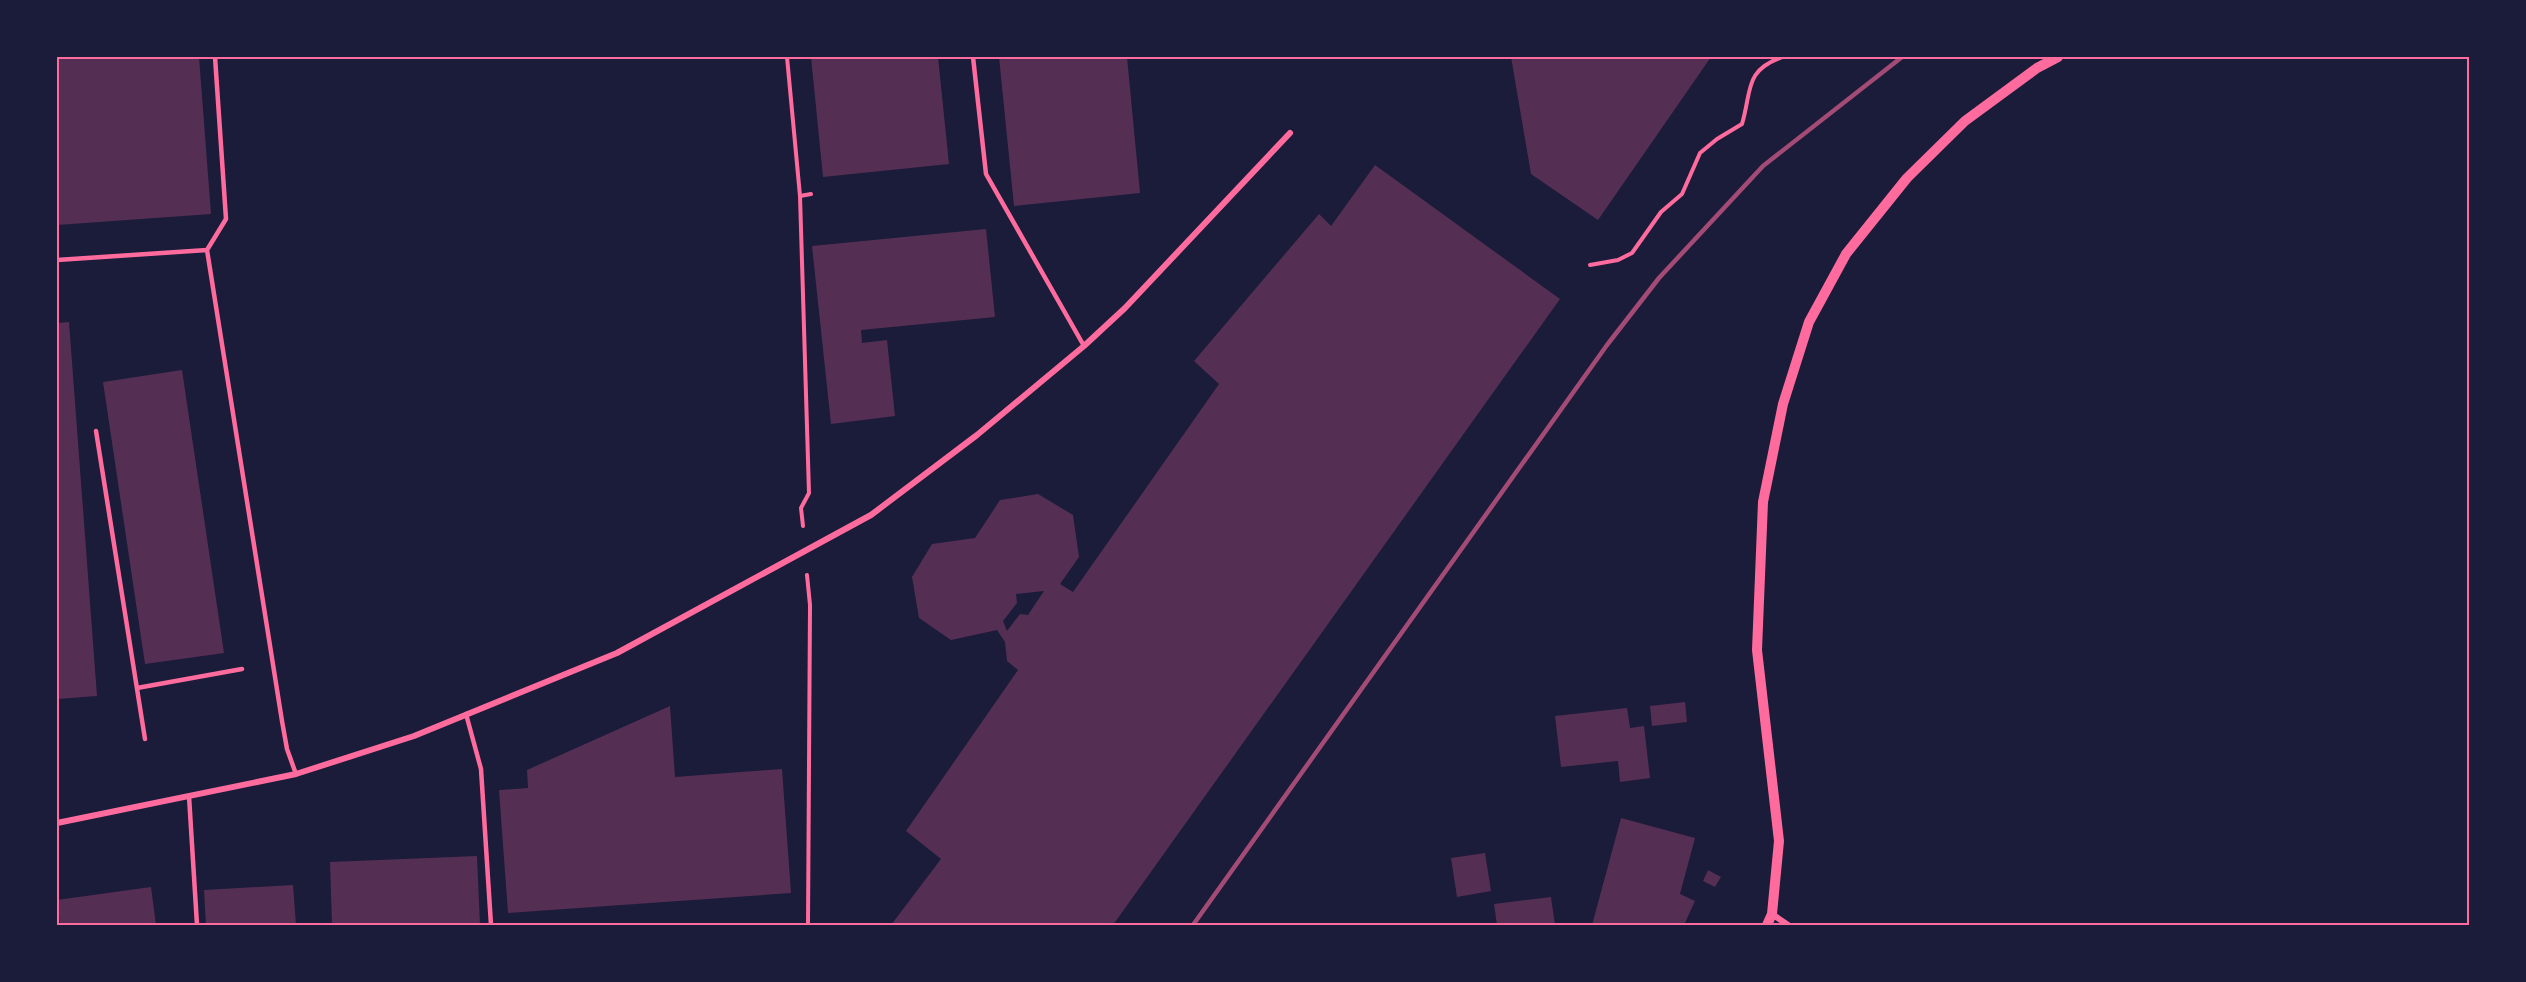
<svg xmlns="http://www.w3.org/2000/svg" width="2526" height="982" font-family="Cabin,sans-serif">
  <style>
    .building { fill: #542f53; fill-rule: evenodd }
    .lines { fill: none; stroke-linecap: round; stroke-linejoin: round }
    .path { stroke: #ff6b9d; stroke-width: 4 }
    .service { stroke: #ff6b9d; stroke-width: 4.5 }
    .minor { stroke: #ff6b9d; stroke-width: 6 }
    .tertiary { stroke: #ff6b9d; stroke-width: 10 }
    .rail { stroke: #a44b75; stroke-width: 4.5 }
    .neatline { fill: none; stroke: #ff6b9d; stroke-width: 2 }
  </style>
  <rect width="100%" height="100%" fill="#1b1b3a"/>
  <path class="building" d="M57,57H199L211,214L57,225Z
    M811,57H938L949,164L823,177Z
    M999,57H1127L1140,193L1014,206Z
    M1511,57H1711L1598,220L1531,174Z
    M1375,165L1560,299L1113,925H891L941,859L906,831L1018,670L1007,661L1005,642L997,630L951,640L919,618L912,577L932,544L975,538L1000,500L1038,494L1073,515L1079,557L1060,584L1073,592L1219,384L1194,361L1319,214L1331,226ZM1044,591L1028,615L1020,614L1007,631L1003,621L1017,603L1016,594Z
    M986,229L995,317L861,330L862,343L887,340L895,416L831,424L812,246Z
    M69,322L97,696L57,699V323Z
    M182,370L224,653L145,664L103,382Z
    M1685,702L1687,722L1652,726L1650,706Z
    M670,706L675,777L782,769L791,893L508,913L499,790L528,788L527,770Z
    M1627,708L1630,728L1644,726L1650,778L1620,782L1618,761L1561,767L1555,716Z
    M1621,818L1695,838L1680,894L1695,901L1684,925H1592Z
    M1485,853L1491,891L1457,897L1451,858Z
    M477,856L480,925H332L330,862Z
    M1708,870L1721,877L1715,887L1703,881Z
    M293,885L296,925H206L204,890Z
    M151,887L156,925H60L57,900Z
    M1551,897L1555,925H1497L1494,904Z"/>
  <g class="lines">
    <path class="path" d="M787,57L800,196L809,493L801,508L803,526
      M1805,57H1821
      M800,196L811,194
      M1590,265L1618,260L1632,253L1661,212L1682,194L1700,153L1717,139L1742,124C1752,90 1744,71 1782,57
      M807,575L810,605L808,925"/>
    <path class="service" d="M215,57L226,219L207,250L282,721L287,749L296,774
      M973,57L986,174L1084,346
      M57,260L207,250
      M96,431L145,739
      M137,688L242,669
      M466,714L481,769L491,925
      M189,796L197,925"/>
    <path class="minor" d="M57,823L296,774L414,736L617,653L871,515L977,435L1084,346L1125,308L1290,133
      M1772,914L1788,925"/>
    <path class="tertiary" d="M1767,925L1772,914L1779,841L1757,650L1763,502L1783,404L1809,322L1846,254L1907,178L1965,121L2037,68L2058,57"/>
    <path class="rail" d="M1193,925L1607,345L1659,278L1763,166L1902,57"/>
  </g>
  <rect width="2526" height="982" fill="none" stroke="#1b1b3a" stroke-width="117"/>
  <rect x="58" y="58" width="2410" height="866" class="neatline"/>
</svg>
